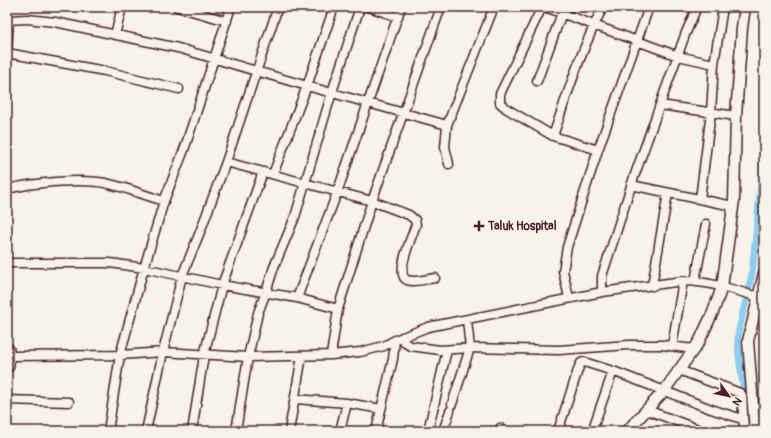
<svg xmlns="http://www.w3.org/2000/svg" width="771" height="438" font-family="Pangolin,sans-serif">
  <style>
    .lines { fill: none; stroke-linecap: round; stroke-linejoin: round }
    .canal { stroke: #8dcdee; stroke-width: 7 }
    .minor-casing { stroke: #4a1f2b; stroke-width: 11 }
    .tertiary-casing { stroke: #4a1f2b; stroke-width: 13 }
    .primary-casing { stroke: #4a1f2b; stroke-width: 16 }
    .minor { stroke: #f7f3e8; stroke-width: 8 }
    .tertiary { stroke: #f7f3e8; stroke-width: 10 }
    .primary { stroke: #f7f3e8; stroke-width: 13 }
    .poi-dot { fill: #4a1f2b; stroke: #f7f3e8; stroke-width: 1.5 }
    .labels { text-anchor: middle; stroke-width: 3; stroke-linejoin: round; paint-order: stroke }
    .poi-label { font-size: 12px; font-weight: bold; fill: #4a1f2b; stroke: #f7f3e8; text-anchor: start }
  </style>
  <rect width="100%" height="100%" fill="#f7f3e8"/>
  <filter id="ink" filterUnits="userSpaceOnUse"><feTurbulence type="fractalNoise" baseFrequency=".025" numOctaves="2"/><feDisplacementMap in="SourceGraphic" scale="8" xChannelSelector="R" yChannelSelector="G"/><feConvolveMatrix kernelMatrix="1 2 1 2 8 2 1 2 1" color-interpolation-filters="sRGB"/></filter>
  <g filter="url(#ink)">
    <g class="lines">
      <path class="canal" d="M745,399L739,356L738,339L739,329L752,274L764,152
        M746,411L749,431"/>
      <g class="minor-casing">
        <path id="minor" d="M177,7L227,21
          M369,7L398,17
          M542,7L500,94V103L507,109L553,136L598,150
          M545,7L678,56L714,64
          M7,20L27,19L55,22L178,48L307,86L447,125
          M115,35L122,7
          M7,53L105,71L179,89
          M7,53L9,20
          M537,81L562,13
          M660,105L736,116
          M553,136C568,92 582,48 603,7
          M226,162L372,201L409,215L415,220L416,224C413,235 394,274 407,280C415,283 427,279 435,278
          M449,164L445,147L447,125L494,7
          M273,174L307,86L334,7
          M631,185L733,206
          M7,189C33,183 79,178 105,183C125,187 144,195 164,201
          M700,199L711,112L714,64L723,7
          M7,263H110L144,268L222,285L297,298
          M695,281L706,224
          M652,286L668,193
          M602,292V276L634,177L685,35L697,7
          M569,298L563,271L567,247L598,150L649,7
          M338,309L297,298L337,193L401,7
          M402,337L405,343L411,346L440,350L470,348L559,350L629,345H662L694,349
          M672,346L683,281
          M331,355L338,309L372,201L441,7
          M8,356L120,355L163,352L248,357L331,355L360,352L384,346L395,340L428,327L602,292L683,281C710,281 738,291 764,299
          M679,370L740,393L742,395L744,431
          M295,399L347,403L381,409
          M7,400L69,402
          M452,404L470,348L467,320
          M647,410L703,431
          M500,428L502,431
          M108,431L120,355L144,268L164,201L184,150L231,7
          M146,431L163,352L182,276L200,232L226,162L278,7
          M192,431L204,355L222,285L263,172
          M236,431L248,357L258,313L266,292L274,267L295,217L332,92L360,7
          M289,431L302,356
          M340,431L347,403
          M376,431L393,359L395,340
          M428,431L447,350
          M443,431L450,411
          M558,431L579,367L581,363L584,362L613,371L711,409L742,419
          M592,431L613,371"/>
      </g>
      <g class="tertiary-casing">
        <path id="tertiary" d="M627,431L664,391L699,342L713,312L722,287L734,200L736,116L742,28L745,7
          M755,431L748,341L764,273"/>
      </g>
      <g class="primary-casing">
        <path id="primary" d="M7,350V366"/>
      </g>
      <use href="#minor" class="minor"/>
      <use href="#tertiary" class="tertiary"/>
      <use href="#primary" class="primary"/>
    </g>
  </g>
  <path class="poi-dot" d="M477 220h4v4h4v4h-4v4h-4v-4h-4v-4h4z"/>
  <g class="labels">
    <g class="poi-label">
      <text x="488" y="230">Taluk Hospital</text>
    </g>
  </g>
  <rect width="771" height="438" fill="none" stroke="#f7f3e8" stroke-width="24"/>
  <rect x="12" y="12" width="747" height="414" fill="none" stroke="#4a1f2b" stroke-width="1.5" filter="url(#ink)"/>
  <g transform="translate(729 396) rotate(123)" stroke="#f7f3e8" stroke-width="3" paint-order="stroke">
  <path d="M0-3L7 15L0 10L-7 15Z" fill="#4a1f2b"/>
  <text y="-6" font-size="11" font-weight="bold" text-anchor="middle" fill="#4a1f2b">N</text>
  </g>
</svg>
